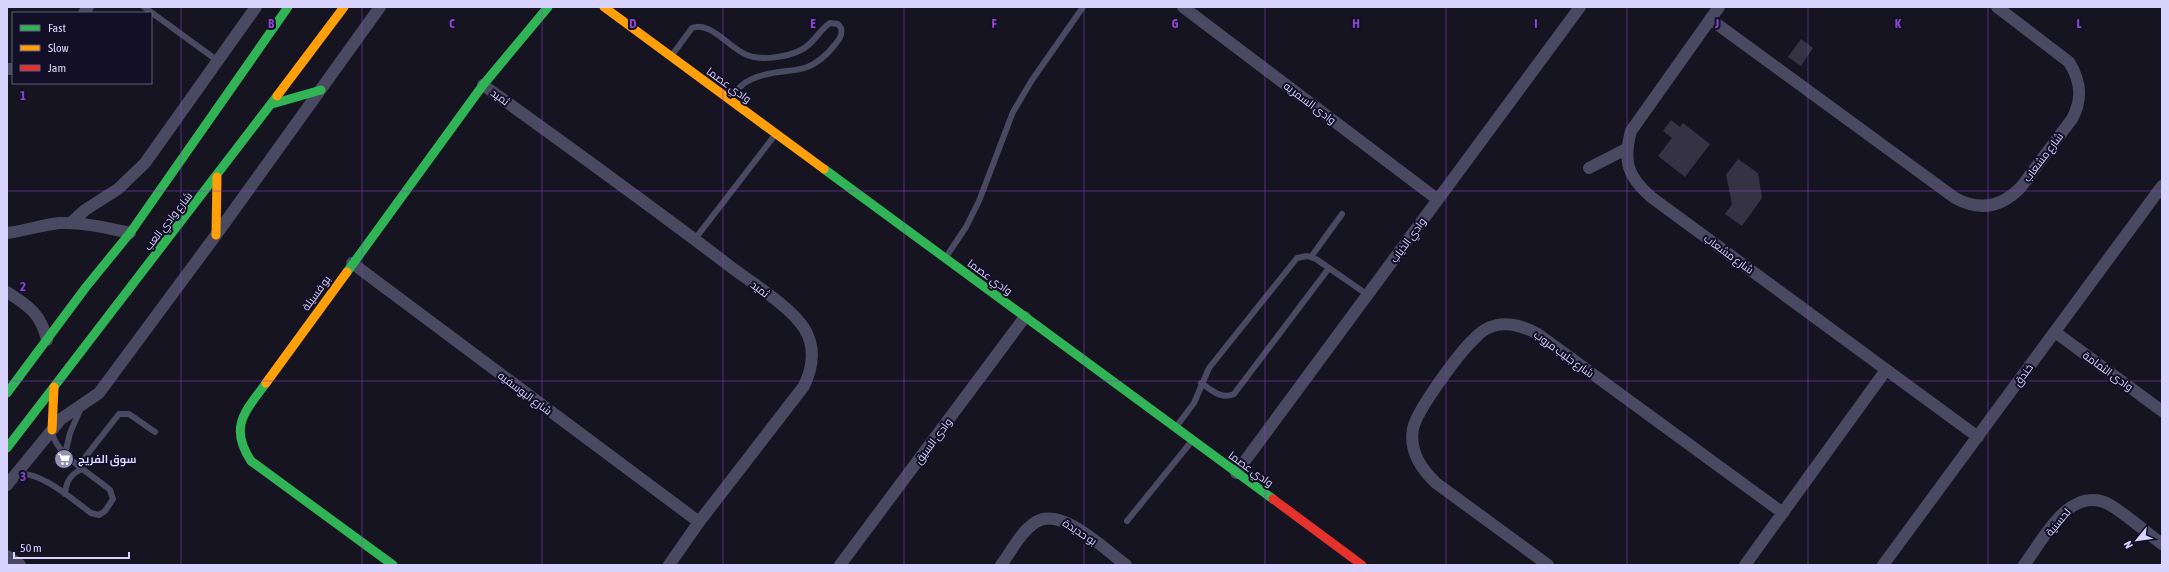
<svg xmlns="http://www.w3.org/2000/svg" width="2169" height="572" font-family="'Asap Condensed',Cairo,sans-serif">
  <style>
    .building { fill: #343243 }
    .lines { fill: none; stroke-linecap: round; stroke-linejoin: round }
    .lane { stroke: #4a4962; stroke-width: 6 }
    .street { stroke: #4a4962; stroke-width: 12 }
    .fast { stroke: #30b455; stroke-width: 9 }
    .slow { stroke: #ff9f0a; stroke-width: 9 }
    .jam { stroke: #e5322d; stroke-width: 9 }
    .grid { fill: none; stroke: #8945c9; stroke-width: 1; stroke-opacity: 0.55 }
    .labels { text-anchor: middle; stroke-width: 4; stroke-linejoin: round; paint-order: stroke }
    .street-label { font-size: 11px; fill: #d9d4ff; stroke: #130f26 }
    .poi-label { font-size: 11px; font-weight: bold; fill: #d9d4ff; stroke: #130f26; text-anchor: start }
    .grid-label { font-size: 13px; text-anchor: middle; font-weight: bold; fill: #8945c9; stroke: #130f26; stroke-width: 4; stroke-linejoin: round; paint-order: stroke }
  </style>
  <rect width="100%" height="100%" fill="#161421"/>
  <path class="building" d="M1801,39L1813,48L1801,66L1788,57Z
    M1671,120L1680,127L1683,123L1710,144L1685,177L1658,156L1672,138L1663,131Z
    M1738,159L1758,173L1762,198L1742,226L1725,214L1732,204L1726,175Z"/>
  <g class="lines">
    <path class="lane" d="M144,7L218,61
      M672,55L692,28C710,20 730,49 747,55C762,61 787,57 801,50C814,44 818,31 830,23L838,24L841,28C843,36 838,41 833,47C805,81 785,64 752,79C742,83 737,90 731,98
      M695,239L775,135
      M946,257L966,227L979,201L1013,112L1032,80L1083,7
      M1311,257L1342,214
      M1201,383C1212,390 1221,400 1234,394L1329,268
      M1176,427L1194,403L1209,368L1297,258L1307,256L1316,259L1368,295
      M65,454L70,433L81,408
      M79,465L119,414H129L155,432
      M17,474C41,471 73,500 91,513L99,515L105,511L113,499L110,490C93,475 54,454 52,431
      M65,494C66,481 71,473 83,469
      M1127,521L1191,442"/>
    <path class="street" d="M1183,7L1437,199
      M1719,7L1631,131C1623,161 1627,176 1651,197L1978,437
      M84,13L88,7
      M1710,19L1955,198C1979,211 2001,208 2021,187L2072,119C2083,99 2081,81 2069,62L1997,7
      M7,69H13
      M483,85C565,144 647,203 727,264C750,282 789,305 804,328C816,347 813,367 804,386L699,522L669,565
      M1589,168L1626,149
      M71,223L85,210L118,189L145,163L256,7
      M7,233C24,231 42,225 59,223C84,222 107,228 130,233
      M352,263L699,522
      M7,292C29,306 41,314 47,340
      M2055,332L2162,411
      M1236,473L1580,7
      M7,485L61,419L99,393L216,235L380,7
      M7,556L20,565
      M840,565L1025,317
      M1001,565C1011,552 1021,531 1036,522C1062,506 1105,550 1126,565
      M1548,565L1436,483C1421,469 1409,451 1413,429C1416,411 1459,353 1474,339C1480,332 1488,327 1497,325C1512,322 1525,327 1538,334L1783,513
      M1745,565L1886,370
      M1883,565L2162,186
      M2024,565C2043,540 2067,489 2104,502C2118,507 2148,534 2162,544"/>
    <path class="fast" d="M272,104L321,90
      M824,169L1273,499
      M347,272L483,85L548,7
      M266,383C246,411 228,426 251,461L393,565
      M7,393L86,287L130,233L288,7
      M7,448L277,96"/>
    <path class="slow" d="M604,7L824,169
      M277,96L344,7
      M216,235L217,177
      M266,383L347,272
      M52,430L54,387"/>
    <path class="jam" d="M1273,499L1362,565"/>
  </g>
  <path class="grid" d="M181,7V565M362,7V565M542,7V565M723,7V565M904,7V565M1084,7V565M1265,7V565M1446,7V565M1627,7V565M1808,7V565M1988,7V565M7,191H2162M7,381H2162"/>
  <defs>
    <g id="supermarket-disc" transform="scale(1)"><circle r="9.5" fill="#9591b1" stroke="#130f26"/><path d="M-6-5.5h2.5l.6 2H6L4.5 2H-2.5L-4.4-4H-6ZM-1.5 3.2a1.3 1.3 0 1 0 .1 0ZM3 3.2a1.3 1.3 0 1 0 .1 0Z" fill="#fff"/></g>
  </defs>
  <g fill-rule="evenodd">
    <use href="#supermarket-disc" x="64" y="459"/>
  </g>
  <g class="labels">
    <g class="street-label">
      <text transform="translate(729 85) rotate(36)" y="4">وادي عصما</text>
      <text transform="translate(500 97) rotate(36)" y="4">ثميد</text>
      <text transform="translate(1310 103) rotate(37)" y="4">وادى السمريه</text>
      <text transform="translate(2043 157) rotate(-53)" y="4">شارع مشعاب</text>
      <text transform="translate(168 221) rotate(-52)" y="4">شارع وادي العب</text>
      <text transform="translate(1408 240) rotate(-54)" y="4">وادي الذياب</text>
      <text transform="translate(1729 254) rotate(36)" y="4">شارع مشعاب</text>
      <text transform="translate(990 277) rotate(36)" y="4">وادي عصما</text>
      <text transform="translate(760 289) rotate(38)" y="4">ثميد</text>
      <text transform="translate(316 293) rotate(-54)" y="4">بو فسيلة</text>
      <text transform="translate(1564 354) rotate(36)" y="4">شارع جليب مروب</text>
      <text transform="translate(2108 371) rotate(36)" y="4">وادى الثمامة</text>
      <text transform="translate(2023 375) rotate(-54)" y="4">خندق</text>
      <text transform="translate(525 393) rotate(37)" y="4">شارع اليوسفيه</text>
      <text transform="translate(933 441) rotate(-53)" y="4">وادى السيق</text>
      <text transform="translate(1251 469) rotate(36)" y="4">وادي عصما</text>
      <text transform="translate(2058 522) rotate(-50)" y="4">لحسنية</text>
      <text transform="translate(1080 532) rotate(33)" y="4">بو حديدة</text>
    </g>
    <g class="poi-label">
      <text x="78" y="463">سوق الفريج</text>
    </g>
  </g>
  <g class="grid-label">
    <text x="271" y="28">B</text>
    <text x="452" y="28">C</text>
    <text x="633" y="28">D</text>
    <text x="813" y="28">E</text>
    <text x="994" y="28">F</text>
    <text x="1175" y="28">G</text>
    <text x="1356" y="28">H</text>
    <text x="1536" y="28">I</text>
    <text x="1717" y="28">J</text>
    <text x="1898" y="28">K</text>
    <text x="2079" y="28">L</text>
    <text x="23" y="100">1</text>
    <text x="23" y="291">2</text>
    <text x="23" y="481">3</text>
  </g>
  <rect width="2169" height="572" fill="none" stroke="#d9d4ff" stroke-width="16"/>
  <rect x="12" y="12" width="140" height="72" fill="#130f26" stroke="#625e7d"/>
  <rect x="20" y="25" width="20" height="6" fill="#30b455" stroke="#625e7d"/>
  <text x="48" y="32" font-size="12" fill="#d9d4ff">Fast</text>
  <rect x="20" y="45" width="20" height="6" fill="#ff9f0a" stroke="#625e7d"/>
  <text x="48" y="52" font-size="12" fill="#d9d4ff">Slow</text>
  <rect x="20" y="65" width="20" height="6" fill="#e5322d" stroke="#625e7d"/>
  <text x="48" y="72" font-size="12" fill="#d9d4ff">Jam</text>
  <g transform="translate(2137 540) rotate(241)" stroke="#130f26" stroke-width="3" paint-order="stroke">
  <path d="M0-3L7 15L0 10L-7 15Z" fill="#d9d4ff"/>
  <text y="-6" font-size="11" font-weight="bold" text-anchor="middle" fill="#d9d4ff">N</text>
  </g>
  <path d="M14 552v6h115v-6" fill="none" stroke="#d9d4ff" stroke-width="2"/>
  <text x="20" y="552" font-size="12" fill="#d9d4ff" stroke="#130f26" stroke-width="3" paint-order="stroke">50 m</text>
</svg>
